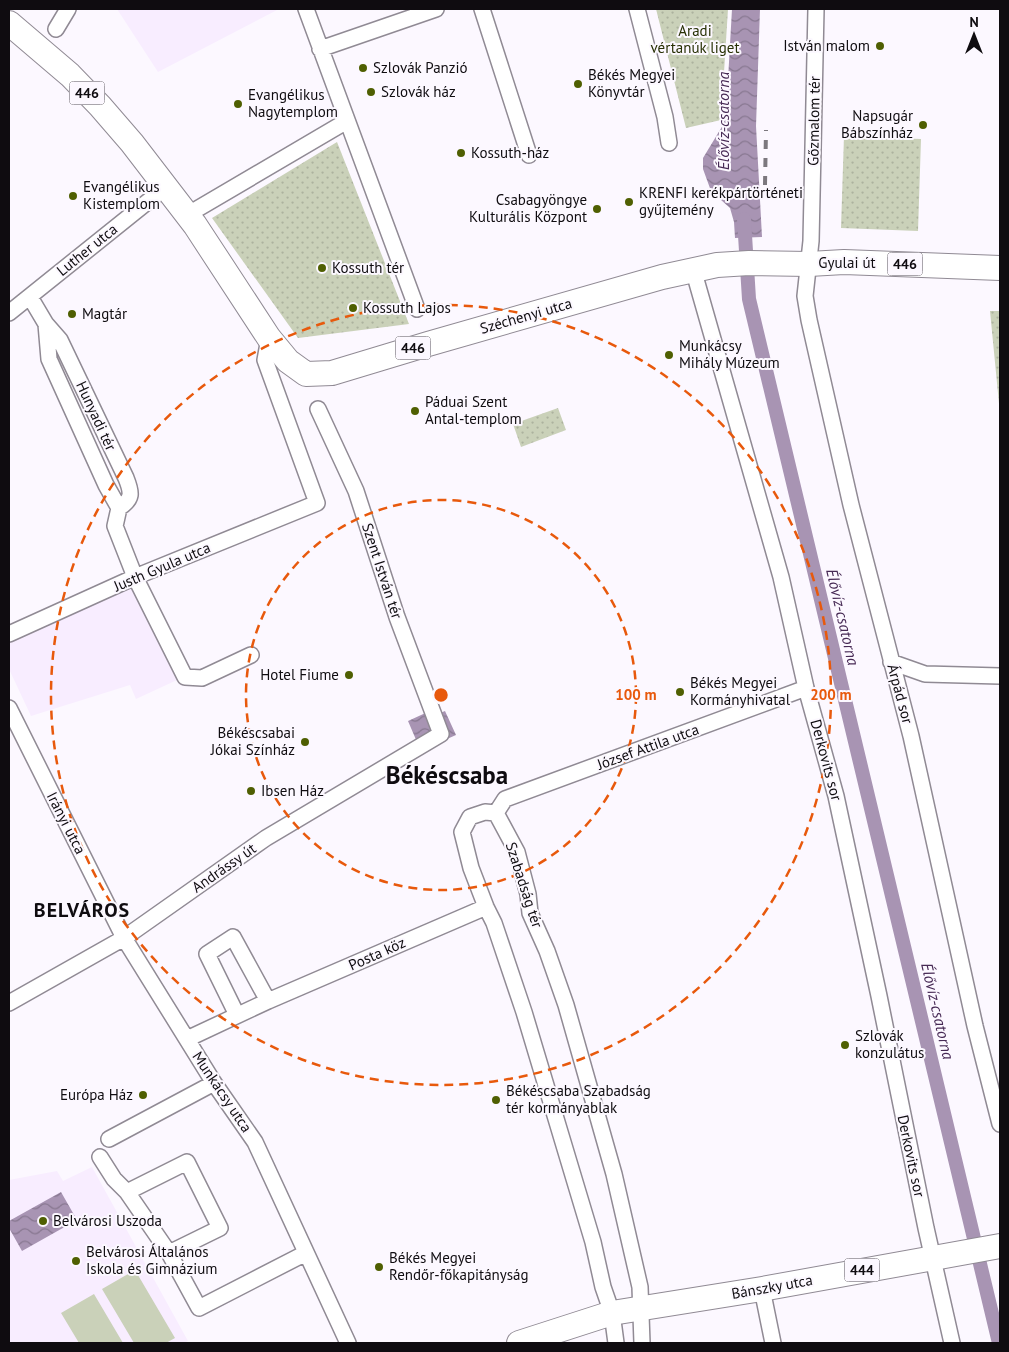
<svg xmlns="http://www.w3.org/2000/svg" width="1009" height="1352" font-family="'PT Sans',sans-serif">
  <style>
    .built { fill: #f8edff }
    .green { fill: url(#green-dots) }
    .pitch { fill: #cad1b9 }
    .water { fill: url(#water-waves) }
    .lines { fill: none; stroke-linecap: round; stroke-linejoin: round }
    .canal { stroke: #a894b3; stroke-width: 14 }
    .street-casing { stroke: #908a94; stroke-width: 18 }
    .primary-casing { stroke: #908a94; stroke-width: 26 }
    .street { stroke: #fff; stroke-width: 15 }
    .primary { stroke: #fff; stroke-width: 24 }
    .rail { stroke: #7c787e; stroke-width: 4; stroke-dasharray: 9 9; stroke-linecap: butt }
    .ring { fill: none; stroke: #e8590c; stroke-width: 2.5; stroke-dasharray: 9 6 }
    .poi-dot { fill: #4f5f02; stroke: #fcf8ff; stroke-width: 2 }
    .labels { text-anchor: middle; stroke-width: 4; stroke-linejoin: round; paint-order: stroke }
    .shield { fill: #fcf8ff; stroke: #565358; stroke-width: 1 }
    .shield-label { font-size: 14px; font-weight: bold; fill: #0f0c10 }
    .park-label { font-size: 15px; fill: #283105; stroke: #fcf8ff }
    .poi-label { font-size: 15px; fill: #0f0c10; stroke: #fcf8ff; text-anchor: start }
    .street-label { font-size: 15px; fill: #0f0c10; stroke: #fcf8ff }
    .water-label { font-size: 16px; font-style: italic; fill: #472a55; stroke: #fcf8ff }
    .district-label { font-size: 20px; font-weight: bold; letter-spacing: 1px; fill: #0f0c10; stroke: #fcf8ff }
    .town-label { font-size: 25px; font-weight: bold; fill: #0f0c10; stroke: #fcf8ff }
    .centre { fill: #e8590c; stroke: #fcf8ff; stroke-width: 2.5 }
    .ring-label { font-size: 15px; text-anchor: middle; font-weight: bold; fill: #e8590c; stroke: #fcf8ff; stroke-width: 4; stroke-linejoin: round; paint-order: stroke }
  </style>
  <defs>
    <pattern id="green-dots" width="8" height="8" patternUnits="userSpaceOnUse" patternTransform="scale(1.25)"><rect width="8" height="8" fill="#cad1b9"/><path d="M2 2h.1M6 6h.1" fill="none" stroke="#acb29e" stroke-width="1.8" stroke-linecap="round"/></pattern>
    <pattern id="water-waves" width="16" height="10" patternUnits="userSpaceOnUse" patternTransform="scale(1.25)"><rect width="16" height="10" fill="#a894b3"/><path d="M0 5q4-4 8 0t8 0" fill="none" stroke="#877790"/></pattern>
  </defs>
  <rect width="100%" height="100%" fill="#fcf8ff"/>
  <path class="built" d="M117,9H279L158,72Z
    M133,584L177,680L136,699L130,685L31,716L9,669V637Z
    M92,1167L188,1341L184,1343H9V1180L57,1171L63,1181Z"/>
  <path class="green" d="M656,9H728L721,120L686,128Z
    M844,136L921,139L918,231L841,228Z
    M337,142L409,324L298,338L212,218Z
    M990,311H1000V414Z
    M558,408L566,430L521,447L513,424Z"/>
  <path class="pitch" d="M135,1270L175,1338L166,1343H134L102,1289Z
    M94,1294L123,1343H79L61,1313Z"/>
  <path class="water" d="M732,9H760L756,126L762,237L735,238L734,222L730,208L711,191L703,169V158L723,125L726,115Z
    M432,710L435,715L445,711L456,735L438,743L417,742L408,721Z
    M61,1192L77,1220L22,1251L9,1228V1221Z"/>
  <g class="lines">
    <path class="canal" d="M744,219L749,299L999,1343"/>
    <g class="street-casing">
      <path id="street" d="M306,9L417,309
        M482,9L529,155
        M637,9L665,117L669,143
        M816,9L811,241L805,296L809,320L851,505L911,736L975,1026L1000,1124
        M56,29L68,9
        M320,49L436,9
        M187,215L347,121
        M693,269L781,577L806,688L836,796L879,996L926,1228L952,1343
        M30,297L46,324L60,340L126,478C132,493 133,499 119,508
        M9,313L166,187
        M46,324L49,359L106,485L119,508L115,526L135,577L185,677L202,678L251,655
        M9,634L135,577L317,503L265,360L269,338
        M891,662L925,674L1000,676
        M9,708L124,938L214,1083L255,1142L348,1343
        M496,813L485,812L470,817L462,832L471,868L486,907L494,923L524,1012L593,1242L603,1287L612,1313L616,1343
        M496,813L517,852L528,894L530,913L547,951L566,1005L614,1174L640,1287L642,1343
        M496,813L505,799L806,688
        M9,1003L124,938L266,838L441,734L397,617L356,491L318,409
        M237,1015L207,954L233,937L268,1001
        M187,1039L268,1001L486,907
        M109,1139L214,1083
        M100,1157L114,1179L127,1192
        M169,1253L127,1192L187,1162L220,1228L169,1253L199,1308L306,1253
        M762,1289L773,1343"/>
    </g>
    <g class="primary-casing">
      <path id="primary" d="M9,23L70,75L100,106L132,143L195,225L269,338L288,361L306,374L332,373L428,344L662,277L717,265L749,263L809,264L844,262L1000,268
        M519,1343L612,1313L762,1289L1000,1246"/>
    </g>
    <use href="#street" class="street"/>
    <use href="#primary" class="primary"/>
    <path class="rail" d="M765,185L766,130"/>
  </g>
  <g class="ring">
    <circle cx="441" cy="695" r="195"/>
    <circle cx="441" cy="695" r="390"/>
  </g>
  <g class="poi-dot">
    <circle cx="880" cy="46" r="5"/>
    <circle cx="363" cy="68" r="5"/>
    <circle cx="578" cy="84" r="5"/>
    <circle cx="371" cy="92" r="5"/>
    <circle cx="238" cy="104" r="5"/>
    <circle cx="923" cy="125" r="5"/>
    <circle cx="461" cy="153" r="5"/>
    <circle cx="73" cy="196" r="5"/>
    <circle cx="629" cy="202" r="5"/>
    <circle cx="597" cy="209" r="5"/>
    <circle cx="322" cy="268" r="5"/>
    <circle cx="353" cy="308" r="5"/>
    <circle cx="72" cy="314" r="5"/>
    <circle cx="669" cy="355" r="5"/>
    <circle cx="415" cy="411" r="5"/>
    <circle cx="349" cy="675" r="5"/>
    <circle cx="680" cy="692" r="5"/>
    <circle cx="305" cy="742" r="5"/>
    <circle cx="251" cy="791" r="5"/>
    <circle cx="845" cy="1045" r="5"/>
    <circle cx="143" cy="1095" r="5"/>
    <circle cx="496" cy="1100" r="5"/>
    <circle cx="43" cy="1221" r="5"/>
    <circle cx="76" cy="1261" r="5"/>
    <circle cx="379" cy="1267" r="5"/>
  </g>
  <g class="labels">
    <g class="shield">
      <rect x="69.5" y="81.5" width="35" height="23" rx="4"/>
      <rect x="887.5" y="252.5" width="35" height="23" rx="4"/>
      <rect x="395.5" y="336.5" width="35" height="23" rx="4"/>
      <rect x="844.5" y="1258.5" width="35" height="23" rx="4"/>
    </g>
    <g class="shield-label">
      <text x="87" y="98">446</text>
      <text x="905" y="269">446</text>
      <text x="413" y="353">446</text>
      <text x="862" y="1275">444</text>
    </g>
    <g class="park-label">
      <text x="695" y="36">Aradi<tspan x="695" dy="17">vértanúk liget</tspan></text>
    </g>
    <g class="poi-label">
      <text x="870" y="51" text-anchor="end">István malom</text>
      <text x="373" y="73">Szlovák Panzió</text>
      <text x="588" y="80">Békés Megyei<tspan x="588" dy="17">Könyvtár</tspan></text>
      <text x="381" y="97">Szlovák ház</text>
      <text x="248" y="100">Evangélikus<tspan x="248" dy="17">Nagytemplom</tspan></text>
      <text x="913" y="121" text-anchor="end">Napsugár<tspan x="913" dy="17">Bábszínház</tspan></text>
      <text x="471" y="158">Kossuth-ház</text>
      <text x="83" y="192">Evangélikus<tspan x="83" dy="17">Kistemplom</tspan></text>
      <text x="639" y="198">KRENFI kerékpártörténeti<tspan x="639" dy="17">gyűjtemény</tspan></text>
      <text x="587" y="205" text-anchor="end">Csabagyöngye<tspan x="587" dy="17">Kulturális Központ</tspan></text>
      <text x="332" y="273">Kossuth tér</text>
      <text x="363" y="313">Kossuth Lajos</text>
      <text x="82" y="319">Magtár</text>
      <text x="679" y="351">Munkácsy<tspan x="679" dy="17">Mihály Múzeum</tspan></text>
      <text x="425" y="407">Páduai Szent<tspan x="425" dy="17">Antal-templom</tspan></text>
      <text x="339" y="680" text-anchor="end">Hotel Fiume</text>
      <text x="690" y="688">Békés Megyei<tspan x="690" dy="17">Kormányhivatal</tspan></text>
      <text x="295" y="738" text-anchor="end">Békéscsabai<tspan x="295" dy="17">Jókai Színház</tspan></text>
      <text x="261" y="796">Ibsen Ház</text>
      <text x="855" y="1041">Szlovák<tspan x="855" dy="17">konzulátus</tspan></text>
      <text x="506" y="1096">Békéscsaba Szabadság<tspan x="506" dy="17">tér kormányablak</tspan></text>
      <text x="133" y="1100" text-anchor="end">Európa Ház</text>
      <text x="53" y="1226">Belvárosi Uszoda</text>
      <text x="86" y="1257">Belvárosi Általános<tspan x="86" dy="17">Iskola és Gimnázium</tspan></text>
      <text x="389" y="1263">Békés Megyei<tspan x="389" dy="17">Rendőr-főkapitányság</tspan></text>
    </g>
    <g class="street-label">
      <text transform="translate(814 121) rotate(-89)" y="5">Gőzmalom tér</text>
      <text transform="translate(87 250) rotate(-39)" y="5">Luther utca</text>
      <text x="847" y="268">Gyulai út</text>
      <text transform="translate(526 316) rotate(-16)" y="5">Széchenyi utca</text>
      <text transform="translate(96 416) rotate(65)" y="5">Hunyadi tér</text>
      <text transform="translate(162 567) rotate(-23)" y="5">Justh Gyula utca</text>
      <text transform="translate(382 571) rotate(72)" y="5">Szent István tér</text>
      <text transform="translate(900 694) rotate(75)" y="5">Árpád sor</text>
      <text transform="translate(648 747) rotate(-20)" y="5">József Attila utca</text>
      <text transform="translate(826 760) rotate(75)" y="5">Derkovits sor</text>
      <text transform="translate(66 823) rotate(63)" y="5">Irányi utca</text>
      <text transform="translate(224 868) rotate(-35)" y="5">Andrássy út</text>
      <text transform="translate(524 885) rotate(72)" y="5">Szabadság tér</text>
      <text transform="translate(377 954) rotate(-24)" y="5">Posta köz</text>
      <text transform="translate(222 1092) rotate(56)" y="5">Munkácsy utca</text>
      <text transform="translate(911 1156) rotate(78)" y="5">Derkovits sor</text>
      <text transform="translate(772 1287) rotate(-10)" y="5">Bánszky utca</text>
    </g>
    <g class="water-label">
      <text transform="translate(723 121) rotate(-90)" y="6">Élővíz-csatorna</text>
      <text transform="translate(843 617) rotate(77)" y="6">Élővíz-csatorna</text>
      <text transform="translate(938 1011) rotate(77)" y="6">Élővíz-csatorna</text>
    </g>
    <g class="district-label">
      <text x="82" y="917">BELVÁROS</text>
    </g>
    <g class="town-label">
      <text x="447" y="784">Békéscsaba</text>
    </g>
  </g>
  <circle cx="441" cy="695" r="8" class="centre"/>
  <g class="ring-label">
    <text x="636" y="700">100 m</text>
    <text x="831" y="700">200 m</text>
  </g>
  <rect width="1009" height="1352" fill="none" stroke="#0f0c10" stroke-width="20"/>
  <g transform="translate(974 35)" stroke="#fcf8ff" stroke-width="4" paint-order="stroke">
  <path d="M0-4L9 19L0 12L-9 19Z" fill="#0f0c10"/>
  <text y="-8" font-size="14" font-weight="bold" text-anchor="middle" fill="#0f0c10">N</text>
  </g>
</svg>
